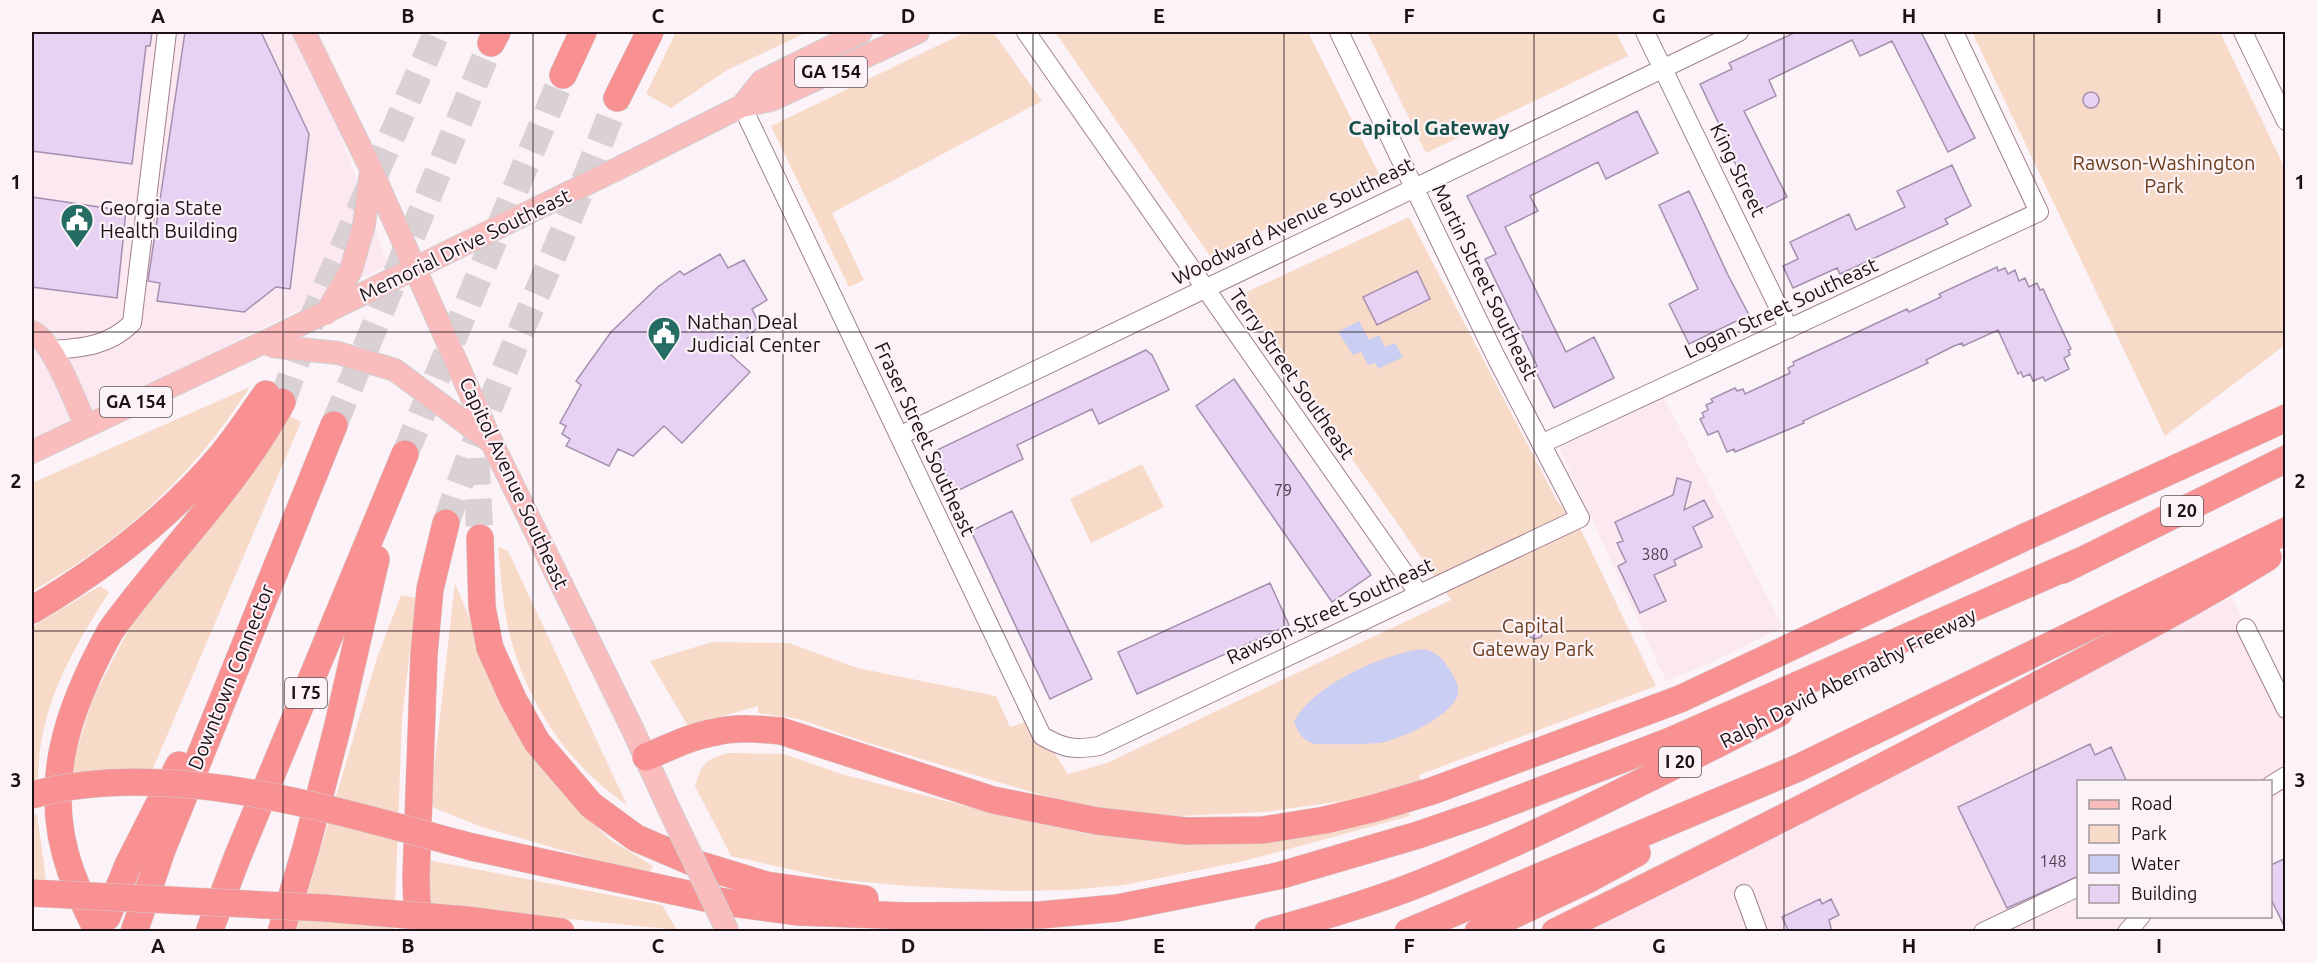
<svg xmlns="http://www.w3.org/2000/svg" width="2317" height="963" font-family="Ubuntu,sans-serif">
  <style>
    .built { fill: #fbe8f1 }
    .green { fill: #f7dac8 }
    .water { fill: #cbcef3 }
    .building { fill: #e8d2f4; stroke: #a48fae; stroke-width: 1.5 }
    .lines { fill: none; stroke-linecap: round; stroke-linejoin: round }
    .highway-tunnel { stroke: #dad1d5; stroke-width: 27; stroke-dasharray: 27 14; stroke-linecap: butt }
    .minor-casing { stroke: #a27f90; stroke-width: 20 }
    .major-casing { stroke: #d2cfd1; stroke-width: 24 }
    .highway-casing { stroke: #d2cfd1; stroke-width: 28 }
    .minor { stroke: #fff; stroke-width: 18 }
    .major { stroke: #fbbcbd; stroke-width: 22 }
    .highway { stroke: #f99091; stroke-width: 27 }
    .major-bridge-casing { stroke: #d2cfd1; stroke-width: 24; stroke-linecap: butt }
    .highway-bridge-casing { stroke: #d2cfd1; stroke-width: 28; stroke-linecap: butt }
    .major-bridge { stroke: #fbbcbd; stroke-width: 22 }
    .highway-bridge { stroke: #f99091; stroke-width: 27 }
    .grid { fill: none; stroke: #1d1017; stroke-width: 1.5; stroke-opacity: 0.55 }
    .labels { text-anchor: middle; stroke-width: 4.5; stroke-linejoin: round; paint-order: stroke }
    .number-label { font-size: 16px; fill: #50404e }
    .shield { fill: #fbf3f7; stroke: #60545a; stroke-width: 1.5 }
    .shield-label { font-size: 18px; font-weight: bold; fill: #1d1017 }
    .park-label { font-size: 20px; fill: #6e3e1d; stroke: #fbf3f7 }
    .street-label { font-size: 20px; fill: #1d1017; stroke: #fbf3f7 }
    .poi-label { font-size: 20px; fill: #1d1017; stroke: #fbf3f7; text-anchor: start }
    .neighbourhood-label { font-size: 21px; font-weight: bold; fill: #165048; stroke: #fbf3f7 }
    .neatline { fill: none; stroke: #1d1017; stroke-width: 2 }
    .grid-label { font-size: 20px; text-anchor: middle; font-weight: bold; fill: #1d1017 }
  </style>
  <rect width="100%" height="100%" fill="#fbf3f7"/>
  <path class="built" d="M32,32H303L388,265L32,444Z
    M1664,398L1783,627L1707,664L1666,681L1559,447Z
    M2232,597L2285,716V791L2271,802L2270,782H2078V916L2134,917L2121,931L1570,932Z"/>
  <path class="green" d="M676,32H808L727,70L671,108L646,94Z
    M966,32H993L1042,101L832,213L864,280L849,287L771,126Z
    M1055,32H1308L1379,174L1210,256Z
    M1367,32H1616L1628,56L1426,153Z
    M1972,32H2220L2285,169V345L2165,436Z
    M1409,217L1557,501L1582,532L1656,686L1419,775L1421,782L1357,799L1264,812L1179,816L1085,808L865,742L799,719L758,713V706L688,726L650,661L712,642L789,643L857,668L996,696L1010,727L1029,721L1050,746L1068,774L1107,763L1451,600L1238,296Z
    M250,387C192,476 125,539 32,591V483Z
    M286,414L301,422L151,773L110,771L70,772L93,698L133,621Z
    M1142,464L1164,507L1091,543L1070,499Z
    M498,547L508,551L627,805C571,767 530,708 512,643C503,611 501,579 498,547Z
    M455,583L518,736L562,791L609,839L653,866L648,875L482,827L430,806Z
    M100,586L109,592C71,653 39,705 38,780H32V627Z
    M401,595L416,598L402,719L394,931L296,932L377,658Z
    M728,753L784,754L841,774L1012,818L1094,835L1161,840L1408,810L1410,816L1244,861L1124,885L1068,890L1009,891L908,886L834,879L731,856L695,786C703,761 704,761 728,753Z
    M37,814L46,879H32V816Z
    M428,860L662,905L677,930L423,904Z"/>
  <path class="water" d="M1359,321L1369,340L1379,335L1385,347L1395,343L1403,357L1378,369L1375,363L1368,365L1361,352L1353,355L1338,332Z
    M1423,649C1439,652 1445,662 1453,675C1457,682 1460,689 1457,697C1448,718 1400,740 1379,743C1358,745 1335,744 1314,744C1302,739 1299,734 1294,722C1311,686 1385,653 1423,649Z"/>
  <path class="building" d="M32,32H152L150,46H146L132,164L32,151Z
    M185,32H261L309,134L290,289L276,287L244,312L157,301L160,283L148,281Z
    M1796,32H1921L1975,138L1948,152L1892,41L1860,56L1852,40L1769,80L1776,96L1744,111L1787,197L1759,211L1727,147L1729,145L1700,84L1732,69L1729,63Z
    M2083 100a8 8 0 1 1 16 0a8 8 0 1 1-16 0Z
    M1637,111L1658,153L1606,179L1598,162L1530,196L1538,211L1505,227L1566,352L1594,337L1614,378L1554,408L1534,368L1537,366L1485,259L1496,254L1467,196Z
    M1952,165L1971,206L1945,219L1948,224L1840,274L1837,268L1793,288L1783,266L1798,259L1790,242L1849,214L1856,230L1905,207L1897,191Z
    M1689,191L1728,275L1749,315L1689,344L1669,304L1698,289L1659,205Z
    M32,197L126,211L117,298L32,287Z
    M720,254L728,268L744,260L767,300L752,309L760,325L731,355L750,372L682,443L664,426L633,456L618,449L609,466L566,446L570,439L562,434L566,426L560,423L581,385L576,381L611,332L659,286L680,271L684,275Z
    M1997,267L1998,271L2005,268L2008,274L2015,270L2019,281L2025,278L2029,287L2037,283L2040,290L2043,289L2071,349L2068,350L2070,355L2064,358L2069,369L2045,381L2043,377L2033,381L2030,374L2023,377L2021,372L2018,374L1998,330L1963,346L1962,343L1954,346L1926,360L1928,363L1803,421L1804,423L1735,452L1734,449L1727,452L1718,431L1708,435L1700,419L1704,417L1702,413L1708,410L1706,405L1713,402L1711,399L1735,388L1737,391L1743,389L1745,394L1790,373L1788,368L1794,365L1793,362L1907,309L1909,312L1941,297L1939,294Z
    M1417,271L1430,299L1377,325L1363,297Z
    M1146,350L1152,355L1169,390L1099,424L1092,409L1017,445L1023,459L955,492L935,451Z
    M1234,379L1371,575L1332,602L1196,406Z
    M1677,478L1691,482L1684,510L1704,500L1713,517L1693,527L1702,547L1674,560L1676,565L1654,575L1666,601L1640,613L1618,566L1626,562L1617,543L1623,541L1615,522L1673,495Z
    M1012,511L1092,679L1050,699L971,531Z
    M1270,583L1289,625L1137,694L1118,652Z
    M1536,624L1541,626L1543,632L1541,637L1535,639L1530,637L1526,628Z
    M2090,744L2095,755L2111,747L2127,782H2079V876L2007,908L1958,807Z
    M2286,858V930L2271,899V865Z
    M1820,899L1822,904L1831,899L1839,915L1829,920L1832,932H1789L1782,917Z"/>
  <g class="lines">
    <path class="highway-tunnel" d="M282,402L307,331L437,32
      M334,425L491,43
      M405,454L563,75
      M476,458L480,538
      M446,523C495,378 564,241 617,98"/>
    <g class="minor-casing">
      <path id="minor" d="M1026,32L1419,594
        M1645,32L1789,329
        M2243,32L2286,121
        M742,106L1042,736C1065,749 1074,750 1099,746L1580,518L1496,357L1339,32
        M51,350C82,348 109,346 132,323L167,32
        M899,436L1739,32
        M1541,444L2039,212L1954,32
        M2246,628L2286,709
        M2270,786L2286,776
        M1744,894L1758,932
        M1983,932L2078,887
        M2127,932L2141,916"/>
    </g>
    <g class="major-casing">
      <path id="major" d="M304,32L371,169
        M742,106L762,81L861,32
        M615,170L742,106L771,100L918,32
        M32,332C53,340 76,404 86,426
        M493,445L632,728L669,809
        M32,452L275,337"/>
    </g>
    <g class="highway-casing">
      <path id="highway" d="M491,43L497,32
        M563,75L583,32
        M617,98L650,32
        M480,538L482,607L490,648L513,699L537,742L591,805L636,838L697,864L766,885L865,899
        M2063,570L2286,459
        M32,610C102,569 167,519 220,457C237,437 251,415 266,394
        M646,757C668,748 691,736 716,732C737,727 759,729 781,731L993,800L1097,821L1186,831L1263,830L1325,820L1375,808L1432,791L1680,699L2025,537L2286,418
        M472,847L724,902L798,912L908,916L1041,915L1117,908L1278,876L1418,835L1482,813L1670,741L2078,562
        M107,917L128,865L179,765
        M467,920L561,932
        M98,932C88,912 79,893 71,872C40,785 68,707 111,630C167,553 236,487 282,402
        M134,932L162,850L334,425
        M209,932L237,858L405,454
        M281,932L306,848L337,729L376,559
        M418,932L416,878L424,654L430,589L446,523
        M1268,932C1319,918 1371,903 1421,883C1543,834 1661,772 1779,713
        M1408,932L1798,768L2286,531
        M1478,932L1589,879L1637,853
        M1555,932C1713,854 1869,775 2023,693C2106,649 2189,606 2268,557"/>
    </g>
    <use href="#minor" class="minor"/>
    <use href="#major" class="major"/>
    <use href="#highway" class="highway"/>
    <g class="major-bridge-casing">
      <path id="major-bridge" d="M371,169L493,445
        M326,314L351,270L364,225L371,171
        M275,337L615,170
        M271,346L338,353L395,370L491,442
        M669,809L728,932"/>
    </g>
    <g class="highway-bridge-casing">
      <path id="highway-bridge" d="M32,795C170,757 336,811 472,847
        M32,893L324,908L467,920"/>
    </g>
    <use href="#major-bridge" class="major-bridge"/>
    <use href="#highway-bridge" class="highway-bridge"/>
  </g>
  <path class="grid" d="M283,32V932M533,32V932M783,32V932M1033,32V932M1284,32V932M1534,32V932M1784,32V932M2034,32V932M32,332H2286M32,631H2286"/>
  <defs>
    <g id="civic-pin" transform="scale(1.725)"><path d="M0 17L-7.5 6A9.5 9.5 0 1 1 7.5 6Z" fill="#256c62" stroke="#fbf3f7"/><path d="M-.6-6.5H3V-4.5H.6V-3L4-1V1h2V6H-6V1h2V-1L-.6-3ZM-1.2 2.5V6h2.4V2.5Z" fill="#fff"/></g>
  </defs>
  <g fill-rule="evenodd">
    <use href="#civic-pin" x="77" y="220"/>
    <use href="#civic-pin" x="664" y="333"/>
  </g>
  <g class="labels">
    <g class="number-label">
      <text x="1283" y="496">79</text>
      <text x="1655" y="560">380</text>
      <text x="2053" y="867">148</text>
    </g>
    <g class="shield">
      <rect x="795" y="57" width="72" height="30" rx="4.5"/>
      <rect x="100" y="387" width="72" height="30" rx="4.5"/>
      <rect x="2161" y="496" width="42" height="30" rx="4.5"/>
      <rect x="285" y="678" width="42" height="30" rx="4.5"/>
      <rect x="1659" y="747" width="42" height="30" rx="4.5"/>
    </g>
    <g class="shield-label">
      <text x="831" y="78">GA 154</text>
      <text x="136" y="408">GA 154</text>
      <text x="2182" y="517">I 20</text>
      <text x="306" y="699">I 75</text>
      <text x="1680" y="768">I 20</text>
    </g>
    <g class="park-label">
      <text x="2164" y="170">Rawson-Washington<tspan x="2164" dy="23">Park</tspan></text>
      <text x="1533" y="633">Capital<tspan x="1533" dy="23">Gateway Park</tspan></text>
    </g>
    <g class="street-label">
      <text transform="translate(1738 170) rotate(64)" y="7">King Street</text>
      <text transform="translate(1293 221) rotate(-26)" y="7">Woodward Avenue Southeast</text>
      <text transform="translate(465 245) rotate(-26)" y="7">Memorial Drive Southeast</text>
      <text transform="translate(1485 282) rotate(64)" y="7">Martin Street Southeast</text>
      <text transform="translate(1781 308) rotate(-25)" y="7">Logan Street Southeast</text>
      <text transform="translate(1292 374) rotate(55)" y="7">Terry Street Southeast</text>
      <text transform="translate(925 439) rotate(65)" y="7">Fraser Street Southeast</text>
      <text transform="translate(514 483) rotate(65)" y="7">Capitol Avenue Southeast</text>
      <text transform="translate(1330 611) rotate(-25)" y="7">Rawson Street Southeast</text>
      <text transform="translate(231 677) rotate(-68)" y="7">Downtown Connector</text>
      <text transform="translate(1848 678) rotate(-27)" y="7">Ralph David Abernathy Freeway</text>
    </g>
    <g class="poi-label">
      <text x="100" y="215">Georgia State<tspan x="100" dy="23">Health Building</tspan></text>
      <text x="687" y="329">Nathan Deal<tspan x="687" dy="23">Judicial Center</tspan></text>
    </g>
    <g class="neighbourhood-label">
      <text x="1429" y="135">Capitol Gateway</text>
    </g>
  </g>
  <rect width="2317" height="963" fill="none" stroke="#fbf3f7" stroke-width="66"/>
  <rect x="2077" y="780" width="195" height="138" fill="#fbf3f7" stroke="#a2989d" stroke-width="1.5"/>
  <rect x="2089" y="800" width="30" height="9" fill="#fbbcbd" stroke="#a2989d" stroke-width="1.5"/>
  <text x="2131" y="810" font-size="18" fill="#1d1017">Road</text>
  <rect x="2089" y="825" width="30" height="18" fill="#f7dac8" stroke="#a2989d" stroke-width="1.5"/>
  <text x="2131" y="840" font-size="18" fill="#1d1017">Park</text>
  <rect x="2089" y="855" width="30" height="18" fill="#cbcef3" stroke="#a2989d" stroke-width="1.5"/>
  <text x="2131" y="870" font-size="18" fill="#1d1017">Water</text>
  <rect x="2089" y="885" width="30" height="18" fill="#e8d2f4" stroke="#a2989d" stroke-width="1.5"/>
  <text x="2131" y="900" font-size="18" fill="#1d1017">Building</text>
  <rect x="33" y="33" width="2251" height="897" class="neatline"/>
  <g class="grid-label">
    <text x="158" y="23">A</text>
    <text x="408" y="23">B</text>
    <text x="658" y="23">C</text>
    <text x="908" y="23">D</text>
    <text x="1159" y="23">E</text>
    <text x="1409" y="23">F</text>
    <text x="1659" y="23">G</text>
    <text x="1909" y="23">H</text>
    <text x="2159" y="23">I</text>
    <text x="16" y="189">1</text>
    <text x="2300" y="189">1</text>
    <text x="16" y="488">2</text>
    <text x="2300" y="488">2</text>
    <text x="16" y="787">3</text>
    <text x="2300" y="787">3</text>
    <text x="158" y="953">A</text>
    <text x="408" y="953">B</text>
    <text x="658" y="953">C</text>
    <text x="908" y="953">D</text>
    <text x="1159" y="953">E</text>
    <text x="1409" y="953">F</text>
    <text x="1659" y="953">G</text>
    <text x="1909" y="953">H</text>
    <text x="2159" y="953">I</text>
  </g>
</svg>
